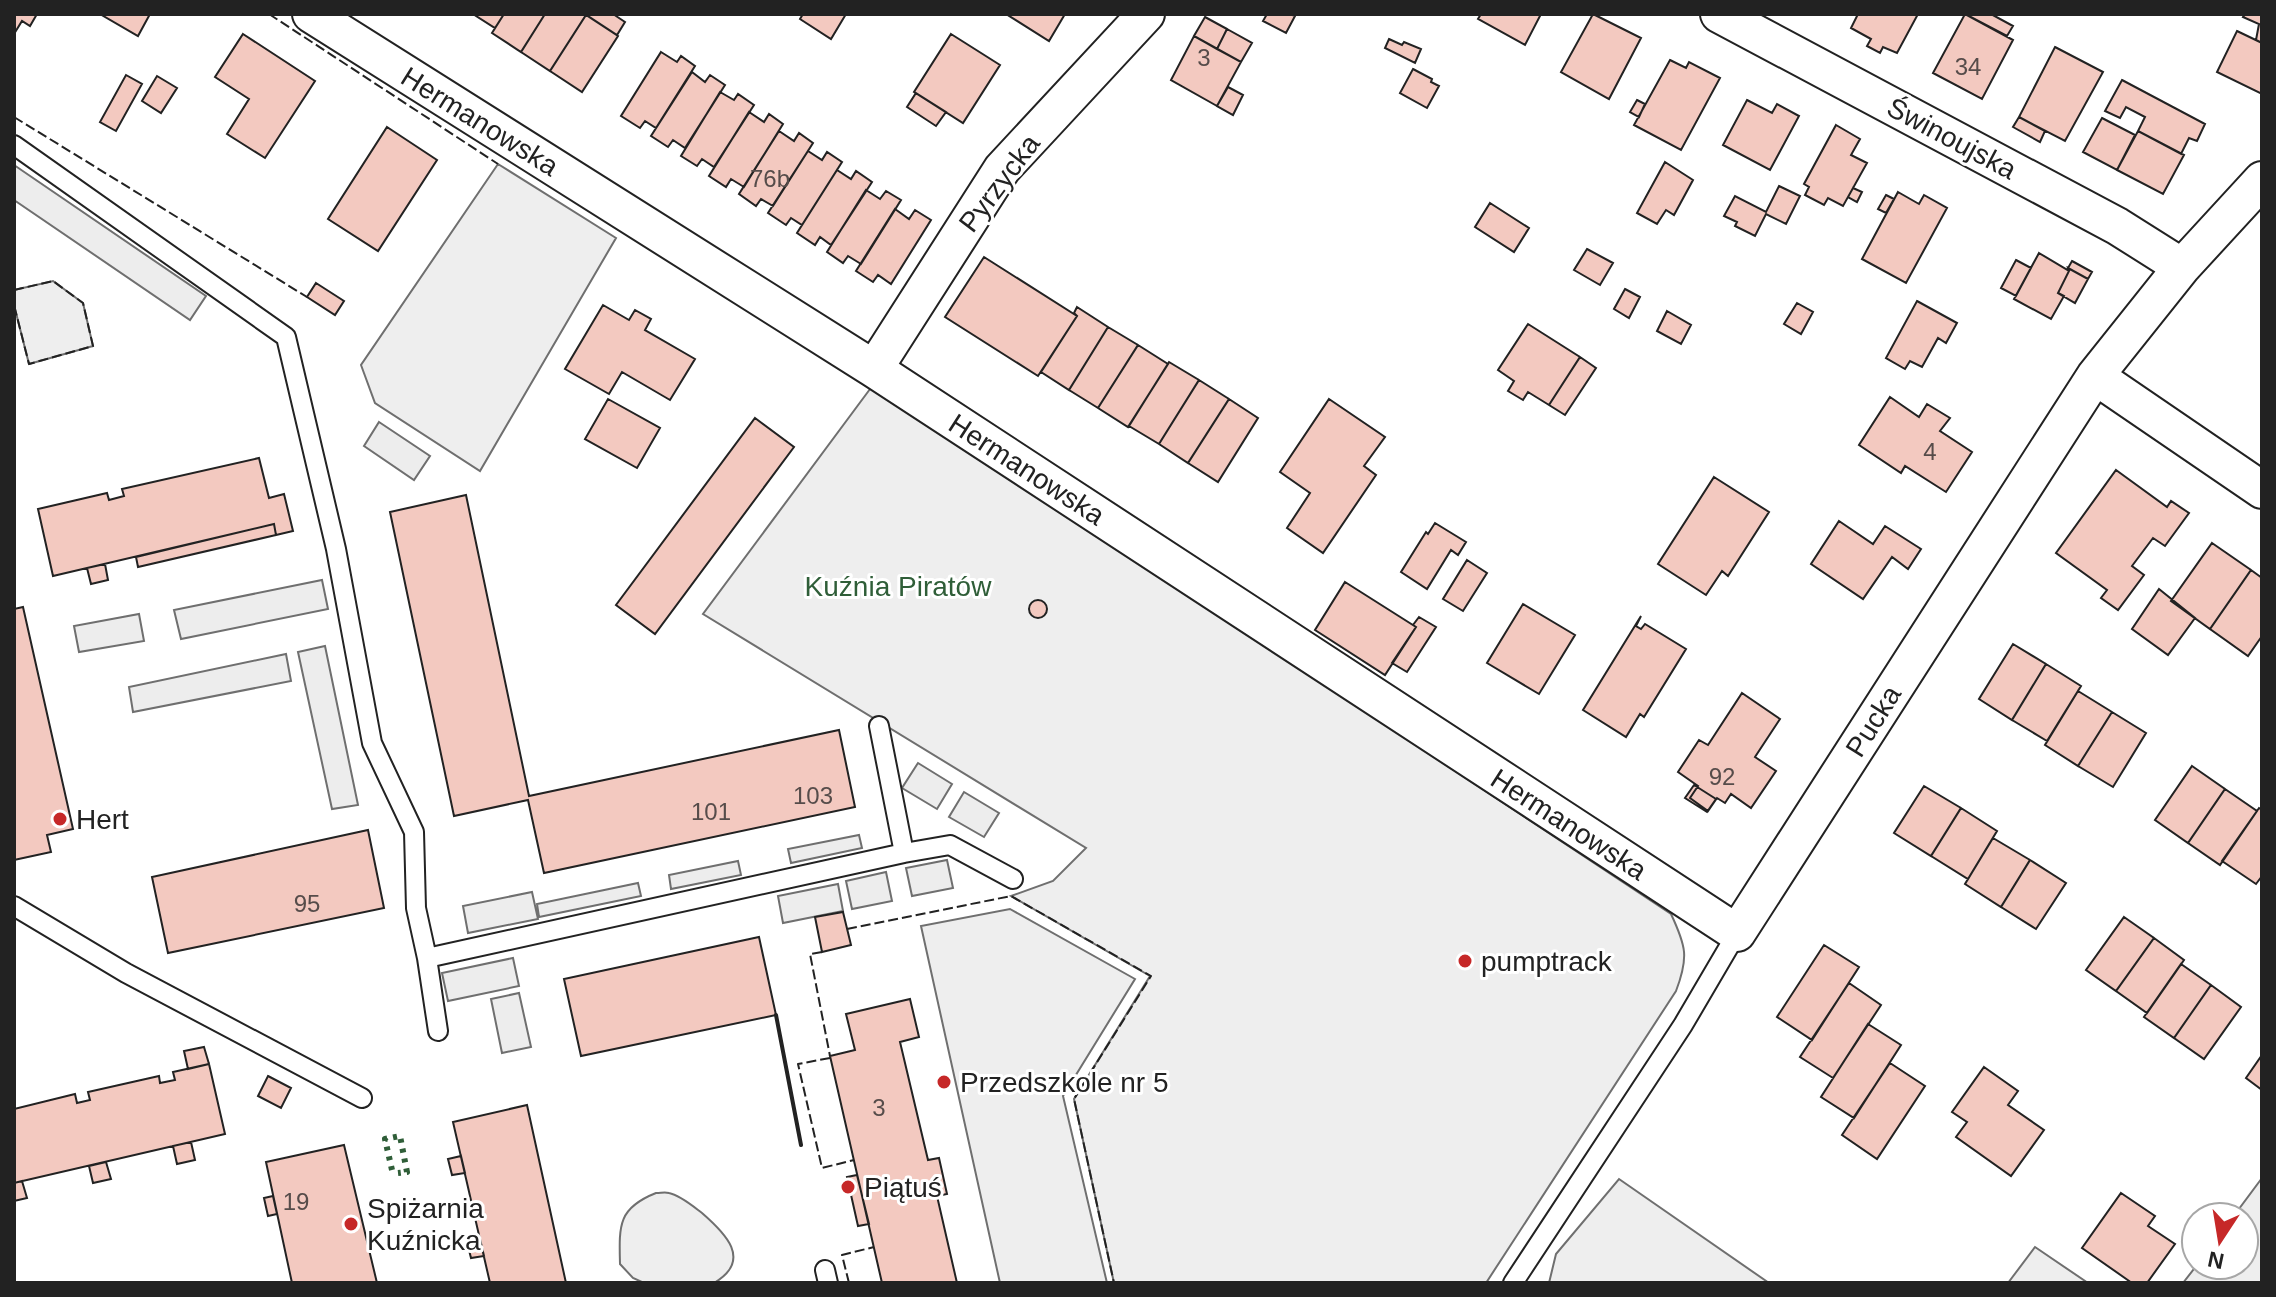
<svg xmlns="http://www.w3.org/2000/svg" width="2276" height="1297" font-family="Arial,sans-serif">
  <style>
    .green { fill: #eee; stroke: #6f6f6f; stroke-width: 2 }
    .parking { fill: #ededed; stroke: #6f6f6f; stroke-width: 2 }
    .building { fill: #f3c9c0; stroke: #222; stroke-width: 2 }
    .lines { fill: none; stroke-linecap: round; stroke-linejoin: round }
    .lane-casing { stroke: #222; stroke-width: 22 }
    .street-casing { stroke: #222; stroke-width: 40 }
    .lane { stroke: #fff; stroke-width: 18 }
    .street { stroke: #fff; stroke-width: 36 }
    .hedge { stroke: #2f5e38; stroke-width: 6; stroke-dasharray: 4 6; stroke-linecap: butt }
    .fence { stroke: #222; stroke-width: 2; stroke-dasharray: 10 4; stroke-linecap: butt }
    .wall { stroke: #222; stroke-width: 4 }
    .poi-dot { fill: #c62828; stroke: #fff; stroke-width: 3 }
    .labels { text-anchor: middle; stroke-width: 6; stroke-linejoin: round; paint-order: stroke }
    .number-label { font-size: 24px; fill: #564c4a }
    .street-label { font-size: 28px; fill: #222; stroke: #fff }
    .park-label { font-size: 28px; fill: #2f5e38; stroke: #fff }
    .poi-label { font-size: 28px; fill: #222; stroke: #fff; text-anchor: start }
  </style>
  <rect width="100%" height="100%" fill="#fff"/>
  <path class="green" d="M498,164L616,238L480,471L375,403L361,365Z
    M53,281L83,303L93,346L29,364L14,305V290Z
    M873,385L1671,914C1686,946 1689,957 1676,991L1486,1283H1114L1074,1099L1150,976L1011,896L1053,881L1086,848L703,614Z
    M1010,909L1135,979L1063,1096L1107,1283H1000L921,926Z
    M2262,1178V1283H2183L2197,1265H2244V1217H2233Z
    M1619,1179L1769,1283H1549L1556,1254Z
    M656,1193C661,1193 665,1192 669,1193C680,1195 694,1207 702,1213C725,1233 753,1260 714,1283H644L633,1278L620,1264C619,1225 618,1208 656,1193Z
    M2035,1247L2088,1283H2008Z"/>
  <path class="parking" d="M14,165L206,296L190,320L14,200Z
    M379,422L430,456L414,480L364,446Z
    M322,580L328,609L181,639L174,610Z
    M139,614L144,641L79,652L74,626Z
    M325,646L358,805L332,809L298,652Z
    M286,654L291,681L133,712L129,687Z
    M918,763L952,784L937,809L902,788Z
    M964,792L999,813L984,837L949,817Z
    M859,835L862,848L791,863L788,849Z
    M947,860L953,888L912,896L906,868Z
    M738,861L741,875L671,889L669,875Z
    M886,872L892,901L852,909L846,881Z
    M638,883L641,896L539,917L537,904Z
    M838,884L843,911L783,923L778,896Z
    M532,892L538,919L468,933L463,906Z
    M513,958L519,986L448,1001L442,973Z
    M519,993L531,1047L502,1053L491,999Z"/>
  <path class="building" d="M14,14H37L30,26L22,21L14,34Z
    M100,14H150L138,36Z
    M473,14H504L495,28Z
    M504,14H545L521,52L492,33Z
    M545,14L586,15L550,71L521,52Z
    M613,14L625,22L617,35L585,14Z
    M803,14H846L831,39L800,19Z
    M1006,14H1065L1049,41Z
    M1267,14H1290L1295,16L1286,33L1263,21Z
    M1481,14H1541L1525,45L1478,19Z
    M1593,14L1641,38L1609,99L1561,72Z
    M1858,14H1918L1897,53L1883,47L1880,53L1867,46L1871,39L1851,28Z
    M1965,14L2013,40L1982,99L1933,73Z
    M1965,14H1991L2013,26L2007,36Z
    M2245,14H2262V43L2256,40L2259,24L2243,17Z
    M586,15L618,36L582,92L550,71Z
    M1205,17L1227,29L1217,49L1194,36Z
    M1227,29L1252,43L1241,62L1217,49Z
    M2237,31L2262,43V94L2217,72Z
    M243,34L315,81L265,158L227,134L249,99L215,77Z
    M951,34L1000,65L963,123L914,92Z
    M1194,36L1241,62L1217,106L1171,80Z
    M1389,39L1402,45L1404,42L1421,49L1415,63L1385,48Z
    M2055,47L2103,72L2065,141L2019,117Z
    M661,52L677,62L681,56L695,66L656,128L645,121L640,128L621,116Z
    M1670,60L1686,68L1689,62L1720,78L1681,150L1634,125Z
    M1413,69L1432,79L1431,82L1439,86L1427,108L1400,93Z
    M692,72L705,82L710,75L725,85L685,148L673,140L668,147L651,136Z
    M126,75L142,84L116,131L100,122Z
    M157,76L177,88L161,113L142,101Z
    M2122,80L2205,124L2197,141L2189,138L2181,154L2138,131L2145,117L2126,107L2120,118L2105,111Z
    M1228,87L1243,95L1233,115L1217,106Z
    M720,92L734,100L738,94L754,105L714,167L702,159L697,166L681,156Z
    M916,93L946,112L936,126L907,107Z
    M1637,100L1645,104L1639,117L1630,112Z
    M1747,100L1772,113L1777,104L1799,116L1770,170L1723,145Z
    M749,112L764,122L769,114L783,124L744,187L731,179L726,187L709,176Z
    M2019,117L2045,131L2040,142L2013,127Z
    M2102,118L2135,135L2117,170L2083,152Z
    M1836,125L1860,139L1851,155L1867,163L1843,206L1828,198L1824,205L1805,195L1809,187L1804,184Z
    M387,127L437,160L378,251L328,219Z
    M779,131L794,141L799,133L813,143L773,206L761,199L756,206L739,194Z
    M2138,131L2184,155L2163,194L2117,170Z
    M808,151L822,160L827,152L842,162L802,225L791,218L786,225L768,213Z
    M1665,162L1693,180L1674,215L1666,210L1657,224L1637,213Z
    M837,170L851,179L856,171L872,182L831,245L820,237L815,245L797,233Z
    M1779,186L1800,196L1786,224L1766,214L1755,236L1735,226L1737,222L1724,216L1735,196L1766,212Z
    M1853,188L1862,192L1857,202L1848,197Z
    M866,190L880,199L886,191L901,200L861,264L848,256L843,263L827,252Z
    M1898,192L1919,204L1924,195L1947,208L1906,283L1862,259Z
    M1886,195L1894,199L1886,213L1878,209Z
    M1490,203L1529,228L1514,252L1475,227Z
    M895,209L909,219L915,210L931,220L891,284L878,275L873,282L856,271Z
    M1587,249L1613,263L1600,285L1574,270Z
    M2039,253L2069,271L2058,293L2064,296L2051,319L2014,299Z
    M984,257L1077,316L1038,376L945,317Z
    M2016,260L2031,268L2016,296L2001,288Z
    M2072,261L2092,272L2088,279L2068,268Z
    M2068,268L2088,279L2075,303L2058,293L2069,271Z
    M316,283L344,301L335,315L307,297Z
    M1625,289L1640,297L1629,318L1614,309Z
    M1917,301L1957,323L1946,343L1938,338L1922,367L1910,361L1905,369L1886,358Z
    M1797,303L1813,312L1801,334L1784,324Z
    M603,305L629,320L635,310L651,319L645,330L695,359L670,400L622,372L609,394L565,369Z
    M1077,307L1108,327L1069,390L1041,372L1077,316L1074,313Z
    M1667,311L1691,325L1681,344L1657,331Z
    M1528,324L1580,357L1549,405L1528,392L1523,400L1508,391L1514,381L1498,370Z
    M1108,327L1138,345L1098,408L1069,390Z
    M1138,345L1168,364L1128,427L1098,408Z
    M1580,357L1596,368L1565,415L1549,405Z
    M1169,362L1199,380L1159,444L1129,426Z
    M1199,380L1229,399L1188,463L1159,444Z
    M1890,397L1919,417L1927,404L1950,418L1940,431L1972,452L1946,492L1905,466L1901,473L1859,445Z
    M608,399L660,428L637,468L585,439Z
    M1229,399L1258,418L1218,482L1188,463Z
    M1329,399L1385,437L1364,466L1376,475L1323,553L1287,528L1310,493L1280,472Z
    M755,418L794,447L655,634L616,605Z
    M259,458L269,498L284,494L293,531L276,535L274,524L53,576L38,509L107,493L109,500L124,496L122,489Z
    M2116,470L2167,507L2171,501L2189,513L2165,546L2153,538L2132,566L2144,575L2118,610L2101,598L2107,590L2056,553Z
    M1714,477L1769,512L1728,576L1722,571L1706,595L1658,564Z
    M466,495L529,796L839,730L855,807L544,873L528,800L454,816L390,512Z
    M1839,521L1873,544L1885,526L1921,549L1908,569L1892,557L1863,599L1811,564Z
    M1435,523L1466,542L1458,555L1451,550L1427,589L1401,572L1426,532L1428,534Z
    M274,524L276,535L138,567L136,557Z
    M2212,543L2251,570L2210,629L2171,601Z
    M1467,560L1487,573L1463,611L1443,599Z
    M105,564L108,580L91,584L87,568Z
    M2251,570L2262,578V636L2248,656L2210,629Z
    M1345,582L1416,627L1385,675L1315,630Z
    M2159,589L2195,618L2168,655L2132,629Z
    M1029 609a9 9 0 1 1 18 0a9 9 0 1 1-18 0Z
    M1523,604L1575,635L1539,694L1487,663Z
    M23,607L73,829L47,835L51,852L14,860V609Z
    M1641,616L1636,626L1641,629L1645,624L1686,649L1644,717L1640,714L1626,737L1583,710Z
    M1419,617L1436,627L1407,672L1392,663L1416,627L1413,625Z
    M2013,644L2046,664L2012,720L1979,699Z
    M2046,664L2081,686L2047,741L2012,720Z
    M2078,691L2112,712L2078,766L2045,745Z
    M1742,693L1780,719L1755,757L1776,771L1751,808L1731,794L1725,803L1717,798L1708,811L1690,798L1698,786L1678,772L1699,740L1708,745Z
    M2112,712L2146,733L2113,787L2078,766Z
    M2192,766L2225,789L2188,843L2155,820Z
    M1694,785L1716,799L1707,812L1685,798Z
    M1924,786L1961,808L1931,856L1894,833Z
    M2225,789L2257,811L2220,865L2188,843Z
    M1961,808L1997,831L1968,879L1931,856Z
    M2259,808L2262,810V876L2256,884L2222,861Z
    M368,830L384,908L168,953L152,877Z
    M1993,838L2030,860L2001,907L1965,884Z
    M2030,860L2066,883L2036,929L2001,907Z
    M843,912L851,945L822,952L815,917Z
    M2124,917L2154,938L2116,991L2086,970Z
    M759,937L776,1015L581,1056L564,979Z
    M2154,938L2184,960L2147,1013L2116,991Z
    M1824,945L1859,967L1812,1040L1777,1017Z
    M2181,964L2211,985L2174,1038L2144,1017Z
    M1849,983L1881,1005L1833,1078L1800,1057Z
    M2211,985L2241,1007L2204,1059L2174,1038Z
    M910,999L919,1037L900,1042L928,1160L939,1158L947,1194L937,1196L957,1283H882L830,1056L855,1050L846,1014Z
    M1868,1024L1901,1045L1854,1118L1821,1097Z
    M204,1047L209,1064L188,1069L184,1051Z
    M2262,1055V1090L2246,1078Z
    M1890,1063L1925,1086L1877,1159L1842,1135Z
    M209,1064L225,1134L14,1183V1109L75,1094L77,1103L90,1100L88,1092L159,1076L160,1083L175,1080L173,1072Z
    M1984,1067L2018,1091L2008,1105L2044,1130L2011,1176L1956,1137L1967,1122L1952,1112Z
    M268,1076L291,1088L281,1108L258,1096Z
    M527,1105L566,1283H490L453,1122Z
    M191,1142L195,1160L177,1164L173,1146Z
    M344,1145L377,1283H292L266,1162Z
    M461,1156L465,1173L452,1175L448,1159Z
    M106,1162L111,1179L93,1183L89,1166Z
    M857,1175L869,1224L858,1226L847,1177Z
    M22,1181L27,1198L14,1201V1183Z
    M2121,1193L2155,1216L2148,1226L2175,1244L2147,1283H2132L2082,1248Z
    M273,1196L277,1214L268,1216L264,1198Z
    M480,1239L484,1256L471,1258L467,1242Z"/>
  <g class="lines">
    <g class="lane-casing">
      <path id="lane" d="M14,145L286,337L336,549L372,743L414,832L416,908L427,958L438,1031
        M879,726L904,853
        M14,906L126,973L362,1098
        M427,958L904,853L950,845L1013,879
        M825,1270L828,1283
        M1513,1283L1683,1025L1737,933"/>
    </g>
    <g class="street-casing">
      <path id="street" d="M311,14L874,369L1737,933L2095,376L2182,267L2262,180
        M1719,14L2117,226L2182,267
        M874,369L1002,169L1146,14
        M2095,376L2262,490"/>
    </g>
    <use href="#lane" class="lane"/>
    <use href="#street" class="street"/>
    <path class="hedge" d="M392,1170L385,1139L400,1136L407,1172L398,1173"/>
    <path class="fence" d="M269,14L498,164
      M14,117L307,297
      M14,290L53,281L83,303L93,346L29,364L14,305
      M847,929L1011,896L1151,976L1074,1099L1114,1283
      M822,952L810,954L830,1056
      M830,1058L798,1064L822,1168L854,1160
      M849,1283L842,1255L874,1247"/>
    <path class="wall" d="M776,1015L801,1145"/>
  </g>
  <g class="poi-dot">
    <circle cx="60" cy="819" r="8"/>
    <circle cx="1465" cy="961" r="8"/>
    <circle cx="944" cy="1082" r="8"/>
    <circle cx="848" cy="1187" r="8"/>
    <circle cx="351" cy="1224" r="8"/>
  </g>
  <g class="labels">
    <g class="number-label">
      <text x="1204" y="66">3</text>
      <text x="1968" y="75">34</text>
      <text x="770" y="187">76b</text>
      <text x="1930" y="460">4</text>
      <text x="1722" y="785">92</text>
      <text x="813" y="804">103</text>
      <text x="711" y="820">101</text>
      <text x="307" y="912">95</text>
      <text x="879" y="1116">3</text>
      <text x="296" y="1210">19</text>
    </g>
    <g class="street-label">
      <text transform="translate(480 121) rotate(32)" y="10">Hermanowska</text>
      <text transform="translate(1952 138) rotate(28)" y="10">Świnoujska</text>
      <text transform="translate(999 183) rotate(-53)" y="10">Pyrzycka</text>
      <text transform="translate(1027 469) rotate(33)" y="10">Hermanowska</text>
      <text transform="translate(1873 721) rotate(-58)" y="10">Pucka</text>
      <text transform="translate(1569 824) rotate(33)" y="10">Hermanowska</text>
    </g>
    <g class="park-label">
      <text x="898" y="596">Kuźnia Piratów</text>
    </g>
    <g class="poi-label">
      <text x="76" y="829">Hert</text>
      <text x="1481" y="971">pumptrack</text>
      <text x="960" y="1092">Przedszkole nr 5</text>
      <text x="864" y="1197">Piątuś</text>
      <text x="367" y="1218">Spiżarnia<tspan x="367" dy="32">Kuźnicka</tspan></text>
    </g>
  </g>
  <rect width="2276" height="1297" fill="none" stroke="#222222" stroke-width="32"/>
  <g transform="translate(2220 1241) rotate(192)"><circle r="38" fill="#ffffff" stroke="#a7a7a7" stroke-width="2"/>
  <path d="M0-6L14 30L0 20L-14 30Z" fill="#c62828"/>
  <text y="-12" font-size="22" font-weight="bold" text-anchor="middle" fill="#222222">N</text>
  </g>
</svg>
